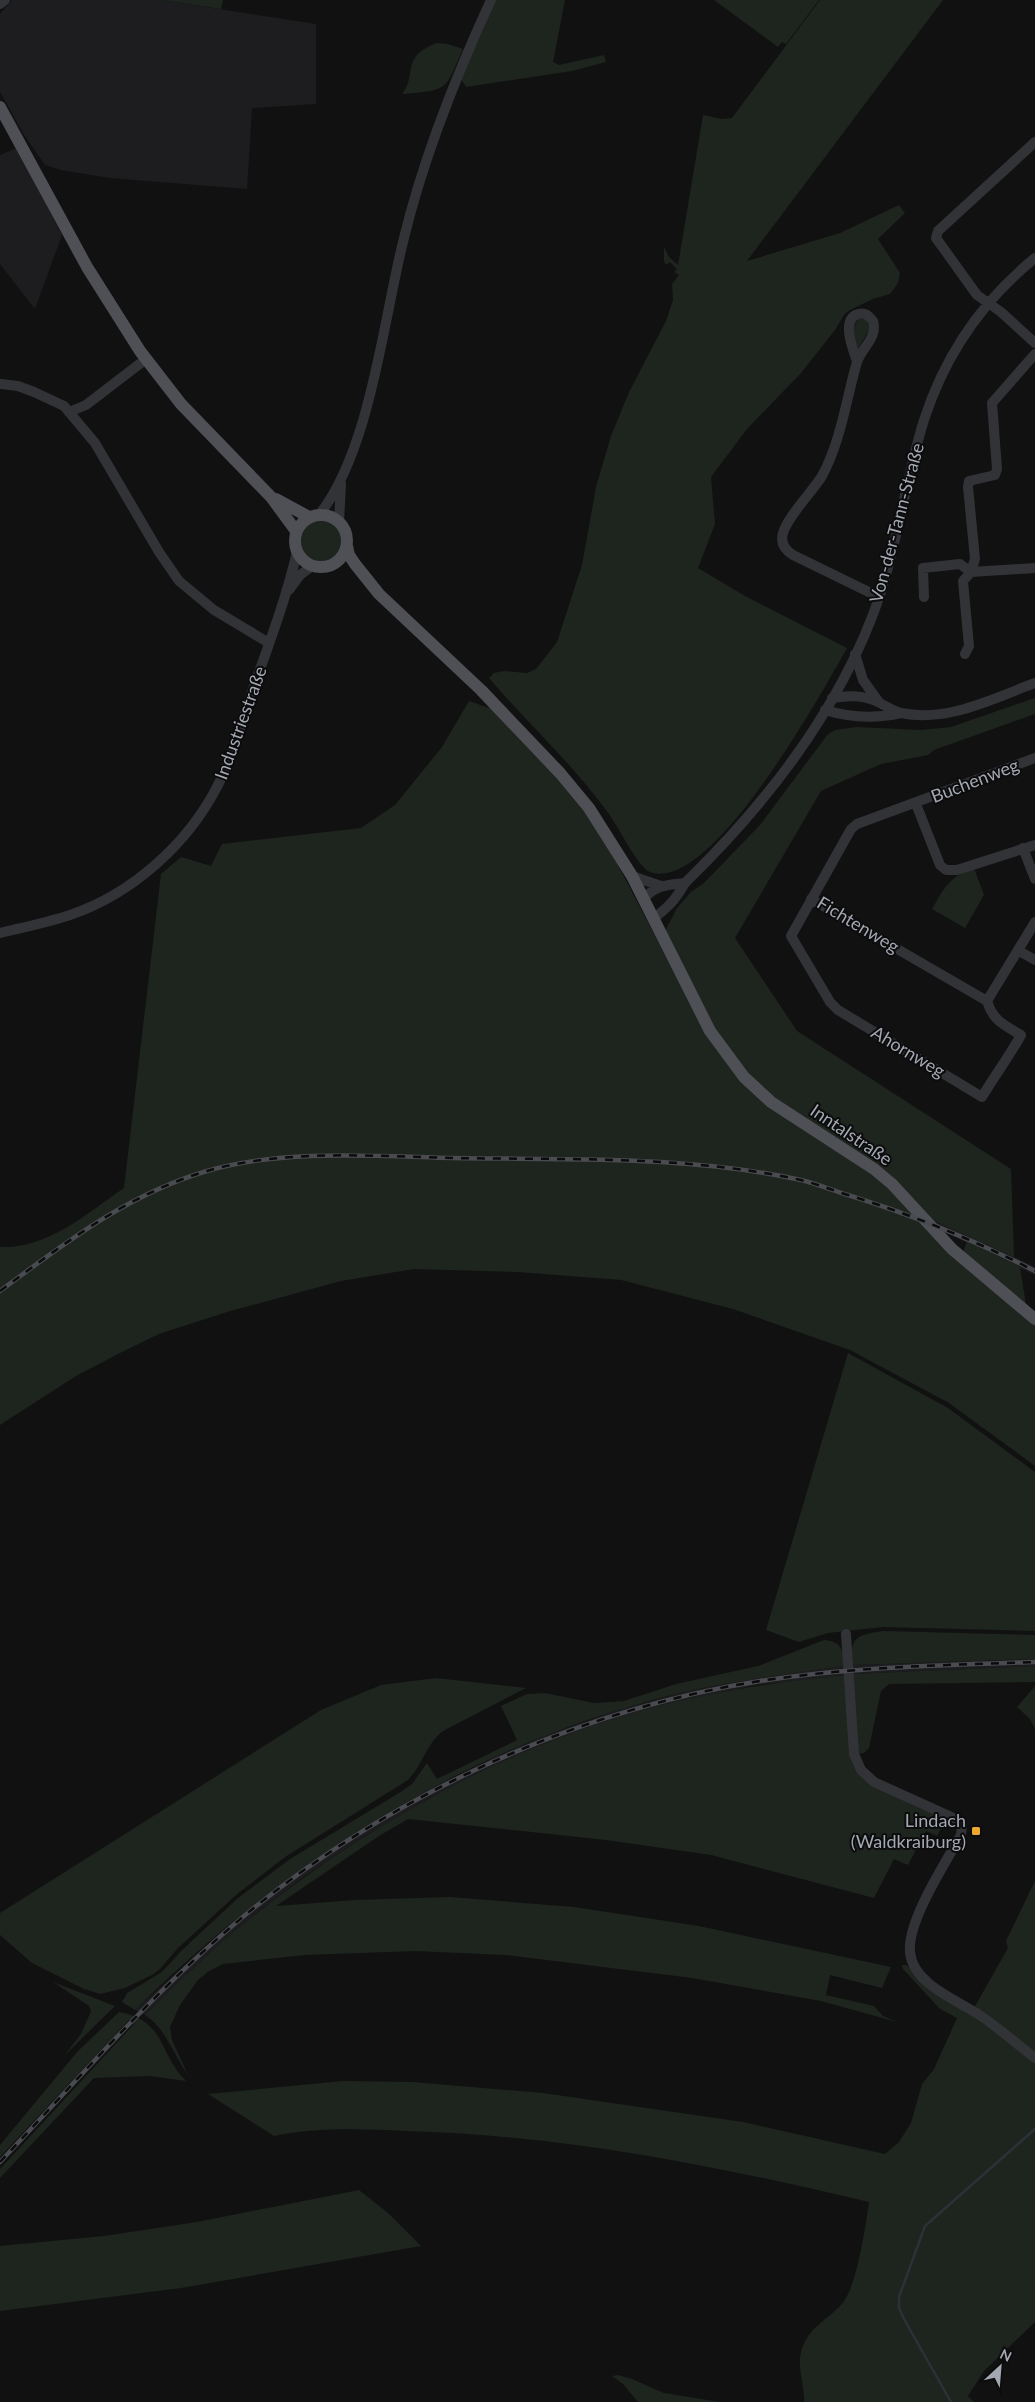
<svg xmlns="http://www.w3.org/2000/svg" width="1035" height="2402" font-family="Lato,sans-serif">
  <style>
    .built { fill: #1d1d1f }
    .green { fill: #1d251e }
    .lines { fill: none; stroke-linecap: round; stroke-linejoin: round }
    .stream { stroke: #2a3238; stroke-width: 2.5 }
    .minor { stroke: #323337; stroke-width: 10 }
    .major { stroke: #4e5056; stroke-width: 12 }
    .rail-casing { stroke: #494b50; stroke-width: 4.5 }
    .rail { stroke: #0c0c0d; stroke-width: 2.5; stroke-dasharray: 8; stroke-linecap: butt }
    .poi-dot { fill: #eda92f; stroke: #0c0c0d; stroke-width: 2 }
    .labels { text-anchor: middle; stroke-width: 4; stroke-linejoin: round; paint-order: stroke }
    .street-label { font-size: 18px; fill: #a3a8b3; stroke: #0c0c0d }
    .poi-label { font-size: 18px; fill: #a3a8b3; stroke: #0c0c0d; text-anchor: end }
  </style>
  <rect width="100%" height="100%" fill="#111112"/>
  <path class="built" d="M12,0H161L316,24V104L252,108L247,189L110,178L61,170L45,165L24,135L0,92V14Z
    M17,148L62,235L35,309L0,264V155Z
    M933,1220L964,1233L1035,1267V1275L942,1231Z
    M1035,1659V1666L853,1674L852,1665Z
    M845,1666L846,1675L758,1685L686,1700L623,1717L548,1743L499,1764L430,1798L365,1836L305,1876L255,1914L200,1962L145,2015L135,2010L245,1911L290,1876L329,1849L427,1791L495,1757L544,1736L621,1709L685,1692L758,1677Z"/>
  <path class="green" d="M161,0H223L221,9Z
    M496,0H565L553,62L559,65L604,55L606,62L572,71L466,87L461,79Z
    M714,0H819L786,44L782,42L778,47Z
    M820,0H943L747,261L840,233L899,205L905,213L878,239L900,273L898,283L890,294L873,299L848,311L844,315L835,330L801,373L747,429L711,477L715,524L698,568L745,596L847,648C822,693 710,895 650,872C638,867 620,830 611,817C576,767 529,725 489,678L494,673L504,671L527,673L536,669L557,642L582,565L596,487L611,436L629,392L666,321L673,300L672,284L679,275L674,272L677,269L670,262L666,265L664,261V247L669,257L678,265L703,115L722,119L732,118Z
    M437,43L448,44L463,49C444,91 450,90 402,94C418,75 399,57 437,43Z
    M860,319H865L869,324V330L858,349C853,341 851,324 860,319Z
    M301 541a21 21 0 1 1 42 0a21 21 0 1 1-42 0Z
    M1035,698V714L934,750L928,755L881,764L821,791L735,938L797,1031L1011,1169L1014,1257L933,1220L814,1126L758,1085L723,1044L665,931L677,908L691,892L704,883L760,825L828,734L835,730L857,727L921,730L951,727Z
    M469,701L492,709L558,777L586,812L610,850L706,1033L717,1049L839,1151L889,1187L969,1271L1035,1325V1466L949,1403L850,1350L733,1309L621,1280L518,1272L414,1269L341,1281L227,1312L159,1334L120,1353L76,1376L0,1425V1247C48,1249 87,1213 124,1188L161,874L181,857L211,866L222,844L361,828L395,805L442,747Z
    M974,868L984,895L965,928L932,909C945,887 949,877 974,868Z
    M967,1241L1020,1267L1026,1305L963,1253Z
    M848,1353L948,1408L1035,1472V1631L883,1627L828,1633L799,1642L766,1630Z
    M883,1631L1035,1635V1659L852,1665C850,1637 856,1635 883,1631Z
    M824,1640C842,1641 843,1651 845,1666C791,1673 738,1680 685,1692C475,1741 287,1859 135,2010L122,2002L127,1993L162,1972L181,1951L238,1898L290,1859L399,1793L412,1784L427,1763L437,1779L517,1740L501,1706L527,1694L545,1693L594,1703L624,1701L676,1684L758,1666Z
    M1035,1666V1682L889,1684L881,1691L869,1748L864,1753L857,1754L853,1674Z
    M846,1675L858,1771L946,1818L937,1836L926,1831L908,1865L894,1859L874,1898L711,1855L606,1840L408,1819L379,1836L276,1906L355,1900L450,1897L574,1907L699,1926L891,1967L882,1988L830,1975L826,1995L874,2006L883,2016L897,2022L821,2001L692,1978L505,1955L415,1951L305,1955L223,1964L209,1971L198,1980L180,2005L170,2027L172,2040L188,2075C174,2056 166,2028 145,2015C181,1980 217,1944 257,1913C383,1814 530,1734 688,1699C740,1688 792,1680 846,1675Z
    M436,1678L526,1688L443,1731C426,1744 423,1765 408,1780L285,1857L236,1895L178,1948L160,1969L152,1975L125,1988L100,1994L84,1989L32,1963L0,1935V1913L321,1710L381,1685Z
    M1035,1686V1729L1030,1719L1017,1707Z
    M1035,1881V2055L974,2008L1008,1948L1006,1941Z
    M902,1965H906L1035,2062V2322L984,2371L968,2396L974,2402H804C805,2385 796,2366 802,2349C810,2324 831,2319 844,2301C857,2284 866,2224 869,2202C717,2166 563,2135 406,2131C363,2129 316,2127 274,2136L208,2094L343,2081L412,2082L543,2093L743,2122L885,2154L899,2142L911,2123L922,2084L934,2069L957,2018L940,2009L903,1969Z
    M53,1982L115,2006L64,2056L81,2034L91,2011L89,2006Z
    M119,2012C166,2020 158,2053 186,2081L150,2076L94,2078L0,2178V2169L134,2024L129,2020L0,2157V2145L77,2052Z
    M359,2190L388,2213L421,2246L181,2288L0,2311V2246L104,2236L197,2222Z
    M618,2375L632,2379L664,2393L720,2402H638L623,2384L612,2376Z"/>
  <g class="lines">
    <path class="stream" d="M951,2402L904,2319L899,2308V2297L925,2226L1035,2129"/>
    <path class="minor" d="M0,4L5,0
      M1035,142L938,231L936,238L977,295L1001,312L1035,343
      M1035,354L992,403L997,469L995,475L969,481L968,487L975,559L971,572L1035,568
      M857,361C853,350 840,318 859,314C865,312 869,316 873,321C878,338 862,347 857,362C846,400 841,441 822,476C812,492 788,516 783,533C780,543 785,550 793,555L879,597
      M1,384L18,386L34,392L64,406L95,443L159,552L179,581L214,610L269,643
      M69,412L86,405L146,359
      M319,515C370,451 383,322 403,242C423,158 455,78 491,0
      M339,522L341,484
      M289,590L300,575L312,566
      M924,597L923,568L960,564L971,572L963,581L969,646L965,654
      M855,654L863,680L878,701
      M832,698C849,695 864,695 880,703C887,707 894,711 901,713C947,723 994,698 1035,683
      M825,710C851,718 874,719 901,713
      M916,804L940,865L946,870H957L1035,845
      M1023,848L1035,879
      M632,876L661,886
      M644,899C655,885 668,885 685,883
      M811,899L987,1001
      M654,918C663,911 670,906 676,897C680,892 683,885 687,881C769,801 843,705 880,595C899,537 906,477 924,420C945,355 982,301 1035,258
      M0,933C23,927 47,923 70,915C132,894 188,844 218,785C233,755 242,722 253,689C269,644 286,599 297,552
      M1019,951L1035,960
      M987,1001C993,1021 1004,1025 1021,1035C1009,1057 995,1075 982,1097L838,1010L830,1002L791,936L851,829L857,824L1035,758
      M987,1001L1035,922
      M846,1634L854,1754L861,1770L874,1782L958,1820L962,1826L961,1835C946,1862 907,1921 910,1952C913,1985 958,2000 981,2016C1000,2029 1017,2044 1035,2058"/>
    <path class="major" d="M0,107L87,267L140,351L181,404L271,497L296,531
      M276,499L309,517
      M295 541a26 26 0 1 1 52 0a26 26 0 1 1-52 0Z
      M347,546L349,555L355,564L379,594L481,690L560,773L589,808L632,876L710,1031L744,1077L771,1102L874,1169L892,1184L952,1249L1035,1319"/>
    <g class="rail-casing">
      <path id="rail" d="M0,1291C65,1243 128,1194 207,1171C283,1149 373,1156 452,1158C568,1160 687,1155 801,1180C817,1184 832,1190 848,1195C913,1215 974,1240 1035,1271
        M0,2162C82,2075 162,1982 255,1907C399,1792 577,1710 760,1681C851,1667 943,1665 1035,1662"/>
    </g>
    <use href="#rail" class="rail"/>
  </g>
  <rect class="poi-dot" x="971" y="1826" width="10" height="10" rx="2.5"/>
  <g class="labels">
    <g class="street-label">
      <text transform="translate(897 523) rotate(-75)" y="6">Von-der-Tann-Straße</text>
      <text transform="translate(241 723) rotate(-70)" y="6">Industriestraße</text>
      <text transform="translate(975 781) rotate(-21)" y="6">Buchenweg</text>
      <text transform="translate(858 925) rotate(31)" y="6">Fichtenweg</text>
      <text transform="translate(908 1052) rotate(31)" y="6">Ahornweg</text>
      <text transform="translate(851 1135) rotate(34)" y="6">Inntalstraße</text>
    </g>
    <g class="poi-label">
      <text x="966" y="1827">Lindach<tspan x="966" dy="21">(Waldkraiburg)</tspan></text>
    </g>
  </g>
  <g transform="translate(1000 2367) rotate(26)" stroke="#0c0c0d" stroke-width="4" paint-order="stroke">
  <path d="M0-4L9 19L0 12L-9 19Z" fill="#a3a8b3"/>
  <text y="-8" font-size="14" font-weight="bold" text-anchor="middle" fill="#a3a8b3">N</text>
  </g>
</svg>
